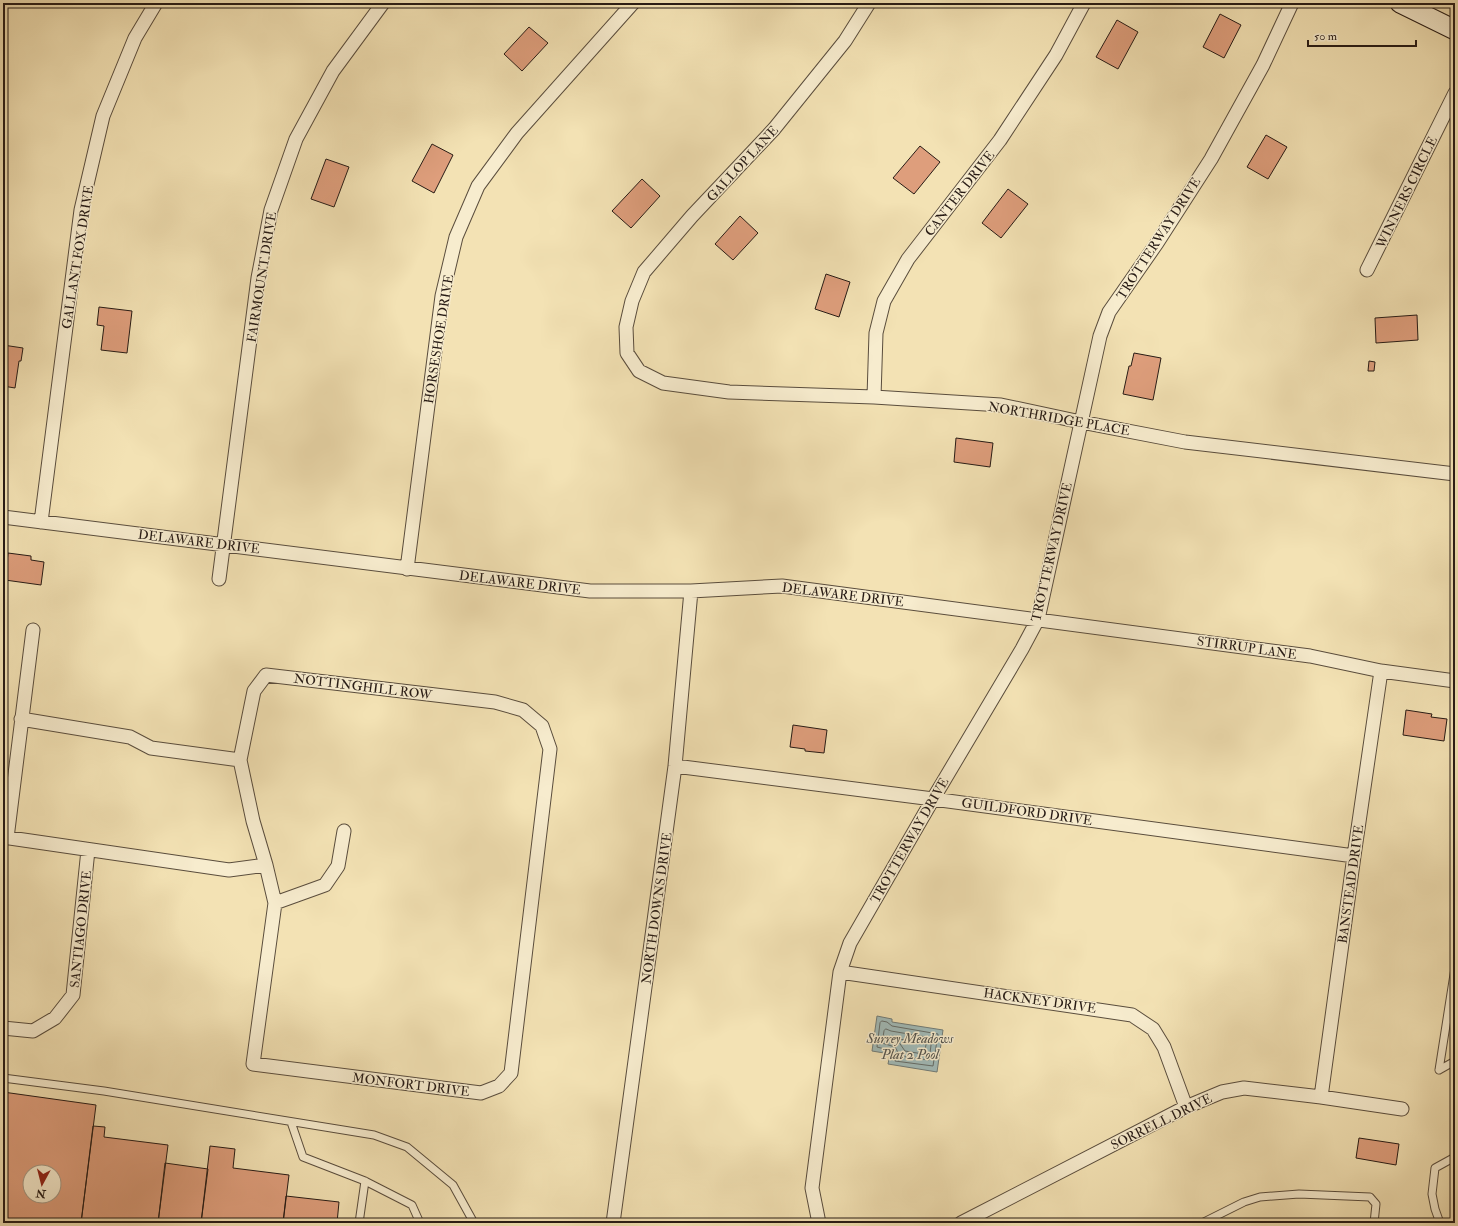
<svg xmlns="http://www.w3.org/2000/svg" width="1458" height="1226" font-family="'IM FELL Double Pica',serif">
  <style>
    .water { fill: #a1bbb9; stroke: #707b77 }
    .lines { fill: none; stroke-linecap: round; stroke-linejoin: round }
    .shore { stroke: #646b67; stroke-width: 1 }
    .building { fill: #de9e7c; stroke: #271b15; fill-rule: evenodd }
    .lane-casing { stroke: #5a4d3d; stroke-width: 9 }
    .street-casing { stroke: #5a4d3d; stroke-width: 15 }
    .secondary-casing { stroke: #271b15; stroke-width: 21 }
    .lane { stroke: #f7ecce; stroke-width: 7 }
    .street { stroke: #f7ecce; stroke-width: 13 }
    .secondary { stroke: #f7ecce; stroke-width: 19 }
    .labels { text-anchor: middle; stroke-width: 3; stroke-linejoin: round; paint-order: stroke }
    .street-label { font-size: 13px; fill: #271b15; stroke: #f7ecce }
    .water-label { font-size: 14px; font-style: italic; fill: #52534e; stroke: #f7ecce }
  </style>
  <rect width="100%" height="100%" fill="#f3e2b4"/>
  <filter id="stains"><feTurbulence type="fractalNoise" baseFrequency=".005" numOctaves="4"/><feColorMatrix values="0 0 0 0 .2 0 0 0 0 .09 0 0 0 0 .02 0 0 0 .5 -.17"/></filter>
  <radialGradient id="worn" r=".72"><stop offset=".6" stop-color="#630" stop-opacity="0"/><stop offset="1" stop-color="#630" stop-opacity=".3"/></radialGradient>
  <path class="water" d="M877,1016L892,1019V1022L943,1030L937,1072L888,1064L890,1054L872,1051Z"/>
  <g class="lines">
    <path class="shore" d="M882,1021L887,1022L892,1026L938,1034L933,1066L895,1061L892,1051L877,1047L880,1023Z
      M886,1029L891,1031L932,1038L929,1060L900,1056L895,1047L882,1043L884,1031Z
      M899,1039L925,1043L926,1045L924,1053L923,1054L905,1051L898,1041Z"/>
  </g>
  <path class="building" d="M1220,14L1241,25L1224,58L1203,47Z
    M1117,20L1138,32L1118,69L1096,57Z
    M529,27L548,43L522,71L504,54Z
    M1266,135L1287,147L1268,179L1247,167Z
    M432,144L453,155L434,193L412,181Z
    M920,146L940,162L914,194L893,178Z
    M326,159L349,167L334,207L311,199Z
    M642,179L660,196L631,228L612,211Z
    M1008,189L1028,204L1001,238L982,223Z
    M740,216L758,233L733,260L715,244Z
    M826,274L850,282L839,317L815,309Z
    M99,307L132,311L127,353L101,350L104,326L97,325Z
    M1417,315L1418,340L1376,343L1375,318Z
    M3,345L23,348L21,361H19L15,388L3,386Z
    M1134,353L1161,358L1153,400L1123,394L1129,366H1131Z
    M1369,361L1375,362L1374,371H1368Z
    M956,438L993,443L990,467L954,462Z
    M8,553L31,556V560L44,562L41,585L5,580Z
    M1406,710L1432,714L1431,717L1447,719L1444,741L1403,735Z
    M793,725L827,730L824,753L805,751V749L790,747Z
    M3,1092L96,1105L81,1223H3ZM30,1172H54V1196H30Z
    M93,1126L105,1127L104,1137L168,1145L158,1223H81Z
    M1359,1138L1399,1144L1396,1165L1356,1158Z
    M210,1146L235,1149L233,1168L289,1175L283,1223H201Z
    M165,1163L208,1169L201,1223H158Z
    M286,1196L339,1202L337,1223H283Z"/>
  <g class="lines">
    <g class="lane-casing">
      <path id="lane" d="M1439,1070L1455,968
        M1439,1070L1455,1061
        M3,1078L104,1091L374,1135L407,1147L453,1185L474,1223
        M291,1122L303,1157L365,1181L412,1205L420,1223
        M359,1223L365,1181
        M1202,1223L1244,1202L1260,1197L1299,1194L1370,1197L1376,1204L1374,1223
        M1440,1223L1435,1209L1432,1194L1435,1168L1455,1157"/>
    </g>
    <g class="street-casing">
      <path id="street" d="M869,3L845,41L774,129L692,216L644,272L632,301L626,327L627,353L639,371L663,383L729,392L874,397L1001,405L1081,422L1185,442L1455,474
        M1367,270L1455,93
        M874,397L876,333L884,301L908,259L1000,140L1056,55L1084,3
        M3,517L590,591H691L782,586L1310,656L1381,671L1455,681
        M41,522L81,210L103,116L135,38L156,3
        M407,569L442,296L456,237L478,186L517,133L633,3
        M219,579L258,278L271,210L296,139L333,71L383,3
        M21,719L130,737L151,748L240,760
        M675,766L933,799L1354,856
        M3,837L229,870L266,865L275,903
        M7,838L33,630
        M266,865L253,821L240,760L254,691L266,675L495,702L523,710L542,726L550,749L511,1073L499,1086L481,1093L253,1064L275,903L325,885L338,866L344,831
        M840,972L1132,1015L1153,1029L1164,1047L1186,1107
        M3,1028L33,1031L55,1018L73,995L88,850
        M1321,1097L1354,856L1381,671
        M613,1223L675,766L691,591
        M819,1223L812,1188L840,972L850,943L933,799L1022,649L1038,619L1100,336L1109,312L1157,243L1211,159L1263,65L1292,3
        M961,1223L1186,1107L1222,1092L1244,1088L1321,1097L1402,1109"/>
    </g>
    <g class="secondary-casing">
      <path id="secondary" d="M1400,3L1455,30"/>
    </g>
    <use href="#lane" class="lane"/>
    <use href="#street" class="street"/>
    <use href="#secondary" class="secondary"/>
  </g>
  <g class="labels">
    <g class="street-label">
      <text transform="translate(742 163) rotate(-47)" y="5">GALLOP LANE</text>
      <text transform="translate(1406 192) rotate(-64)" y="5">WINNERS CIRCLE</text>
      <text transform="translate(959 193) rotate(-52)" y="5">CANTER DRIVE</text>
      <text transform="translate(1158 238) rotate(-57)" y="5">TROTTERWAY DRIVE</text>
      <text transform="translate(77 257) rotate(-81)" y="5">GALLANT FOX DRIVE</text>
      <text transform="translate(261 277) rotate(-81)" y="5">FAIRMOUNT DRIVE</text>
      <text transform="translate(438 339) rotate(-81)" y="5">HORSESHOE DRIVE</text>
      <text transform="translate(1059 418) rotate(10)" y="5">NORTHRIDGE PLACE</text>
      <text transform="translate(199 541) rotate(7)" y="5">DELAWARE DRIVE</text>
      <text transform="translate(1051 552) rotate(-77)" y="5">TROTTERWAY DRIVE</text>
      <text transform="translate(520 582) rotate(7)" y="5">DELAWARE DRIVE</text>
      <text transform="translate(843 594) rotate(7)" y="5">DELAWARE DRIVE</text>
      <text transform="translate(1247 647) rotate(8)" y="5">STIRRUP LANE</text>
      <text transform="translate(363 686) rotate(7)" y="5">NOTTINGHILL ROW</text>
      <text transform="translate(1027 811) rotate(8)" y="5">GUILDFORD DRIVE</text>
      <text transform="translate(909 840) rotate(-60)" y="5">TROTTERWAY DRIVE</text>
      <text transform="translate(1350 884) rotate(-82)" y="5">BANSTEAD DRIVE</text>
      <text transform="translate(656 908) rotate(-82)" y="5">NORTH DOWNS DRIVE</text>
      <text transform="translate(80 929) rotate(-84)" y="5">SANTIAGO DRIVE</text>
      <text transform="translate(1040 1000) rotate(8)" y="5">HACKNEY DRIVE</text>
      <text transform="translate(411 1084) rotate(7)" y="5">MONFORT DRIVE</text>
      <text transform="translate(1161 1121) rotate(-26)" y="5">SORRELL DRIVE</text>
    </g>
    <g class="water-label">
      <text x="910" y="1043">Surrey Meadows<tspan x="910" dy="16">Plat 2 Pool</tspan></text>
    </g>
  </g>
  <rect width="1458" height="1226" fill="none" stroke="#f3e2b4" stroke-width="16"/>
  <rect x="4" y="4" width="1450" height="1218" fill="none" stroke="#271b15" stroke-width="2"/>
  <rect x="8" y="8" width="1442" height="1210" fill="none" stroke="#271b15"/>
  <g transform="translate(42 1184) rotate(187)"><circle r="19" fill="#f7ecce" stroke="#a49884"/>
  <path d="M0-3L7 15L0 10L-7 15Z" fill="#8f2418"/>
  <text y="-6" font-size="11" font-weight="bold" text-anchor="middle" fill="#271b15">N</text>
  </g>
  <path d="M1308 40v6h108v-6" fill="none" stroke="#271b15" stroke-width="2"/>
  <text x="1314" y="40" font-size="12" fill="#271b15" stroke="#f7ecce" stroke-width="3" paint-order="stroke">50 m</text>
  <rect width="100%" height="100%" filter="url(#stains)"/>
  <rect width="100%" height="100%" fill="url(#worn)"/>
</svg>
